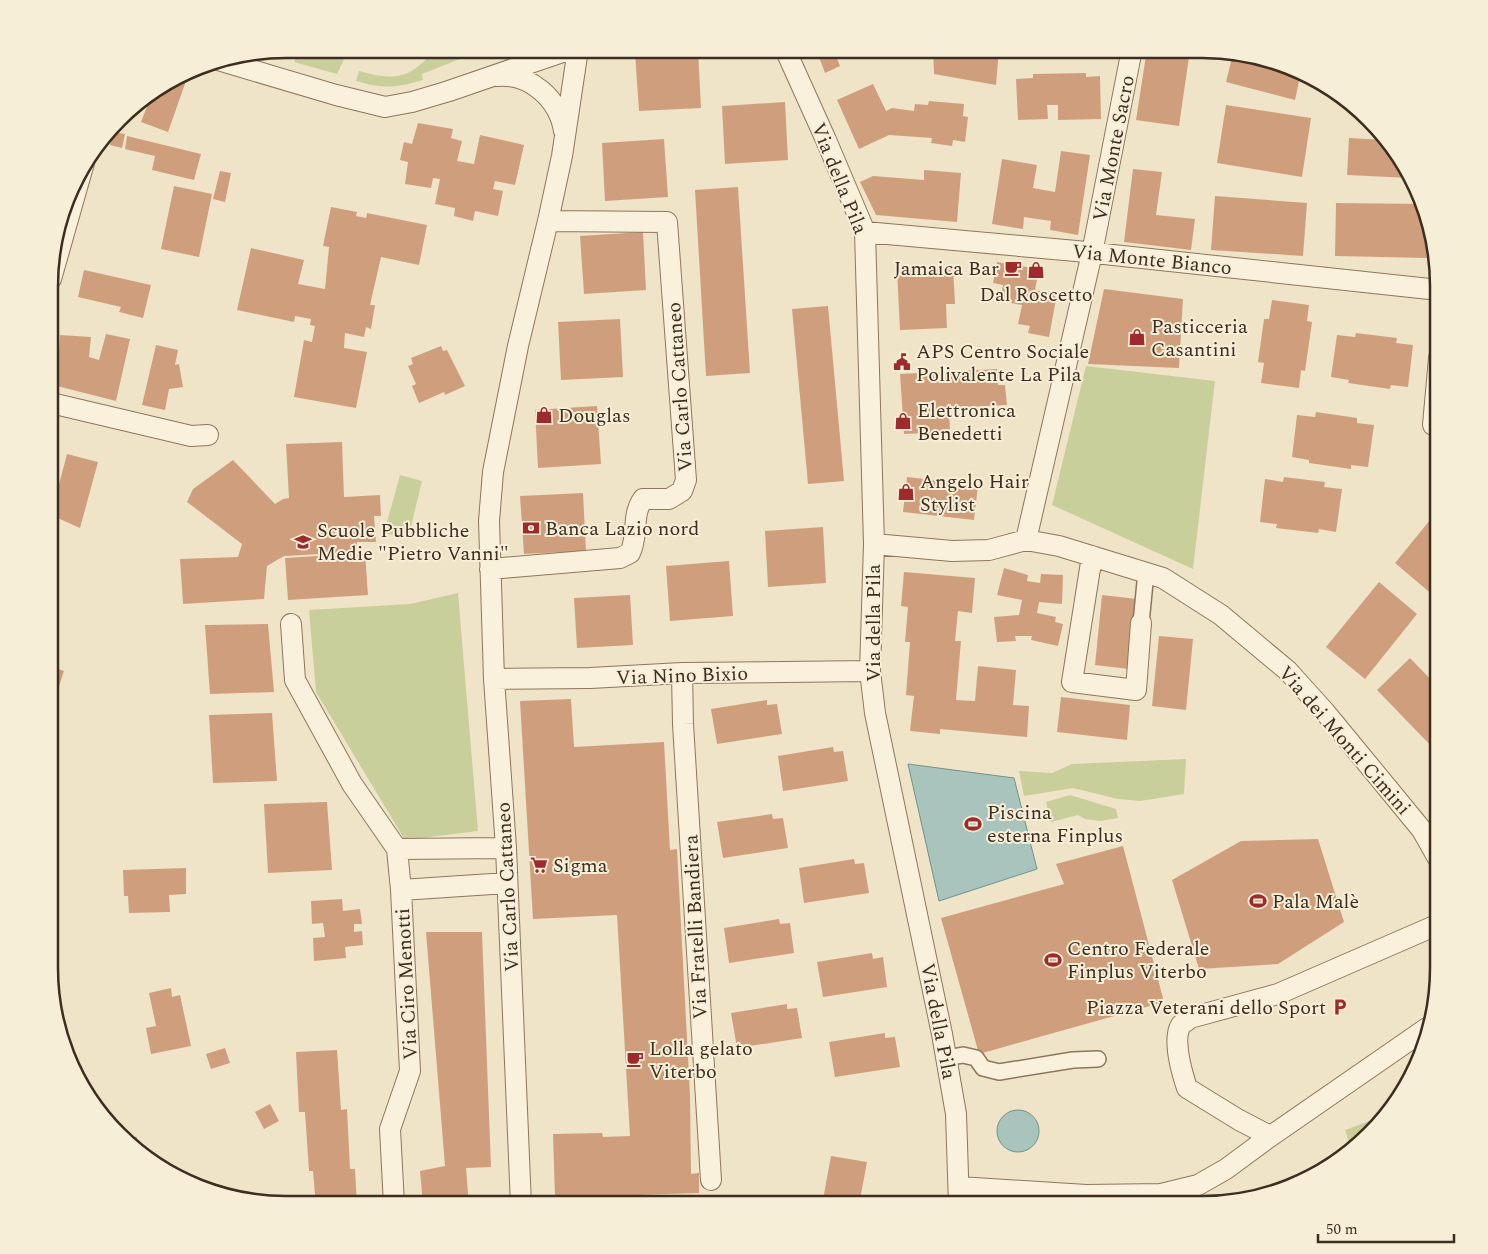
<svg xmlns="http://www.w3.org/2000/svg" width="1488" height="1254" font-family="Spectral,serif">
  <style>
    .farmland { fill: #e6deb5 }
    .green { fill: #c9cf9b }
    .water { fill: #a9c4bc; stroke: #6f938a }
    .building { fill: #cf9f7d }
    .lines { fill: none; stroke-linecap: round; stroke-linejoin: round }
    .pedestrian-casing { stroke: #8d765c; stroke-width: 18 }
    .minor-casing { stroke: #8d765c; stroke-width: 22 }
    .pedestrian { stroke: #faf1dc; stroke-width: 15 }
    .minor { stroke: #faf1dc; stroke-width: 20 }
    .labels { text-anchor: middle; stroke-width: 4; stroke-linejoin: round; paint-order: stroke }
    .street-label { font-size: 20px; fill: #3d2e20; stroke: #f7eed8 }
    .poi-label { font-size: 20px; fill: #3d2e20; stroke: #f7eed8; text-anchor: start }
    .rim { fill: none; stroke: #3d2e20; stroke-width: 2.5 }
  </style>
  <rect width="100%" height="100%" fill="#f0e4c8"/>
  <path class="farmland" d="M50,759L57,760L50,810Z"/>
  <path class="green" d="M300,49H349L337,74L294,62Z
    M436,49H485L422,74L423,80C396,88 384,89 356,81L359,71C377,76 396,81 413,70C421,65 429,56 436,49Z
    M1086,366L1215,381L1193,569L1052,505Z
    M400,475L422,481L408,539L384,533Z
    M458,593L478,831L405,840L316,692L309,610L410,604Z
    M1186,759L1184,794L1140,801L1118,799L1073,788L1024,796L1019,771L1052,773L1072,764Z
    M1070,795L1116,809L1118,818L1100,821L1085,819L1078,815L1051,822L1046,802Z
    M1383,1116L1370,1136L1351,1149L1345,1130Z"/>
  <path class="water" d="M908,764L1014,778L1037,869L939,901Z
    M997 1131a21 21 0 1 1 42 0a21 21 0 1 1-42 0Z"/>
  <path class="building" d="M816,49H897V58H876V51H834L840,66L825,73Z
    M933,49H999L996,85L934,74Z
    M1060,49H1079L1080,53L1060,54Z
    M1147,49L1190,50L1179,126L1136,120Z
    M698,50L701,108L639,111L635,53Z
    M1233,53L1293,67L1301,72L1295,100L1226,82Z
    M1086,73V77L1100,76L1101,119L1058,120V105H1047L1048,119L1018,120L1016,79L1033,78V74Z
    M179,79L186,81L168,132L141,122L148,104L140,101Z
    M873,84L886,111L892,108L914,111L915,104L928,105L929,101L964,104L963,116L968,117L965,142L953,140L952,146L931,143L932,138L889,135L859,149L837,100Z
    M785,102L788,160L725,164L722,106Z
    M1226,105L1311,118L1302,177L1217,163Z
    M418,123L453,129L451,138L462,141L457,161L474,164L480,135L524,145L515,185L495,181L493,189L503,191L498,216L475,211L473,221L454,216L455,208L435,204L440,179L433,178L431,188L405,184L408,162L400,160L404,142L412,144Z
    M112,132L125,134L122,148L110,145Z
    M127,136L201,154L194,180L152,170L155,156L125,149Z
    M1349,138L1385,140L1410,178L1347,175Z
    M664,139L668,197L605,201L602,143Z
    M1061,151L1090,155L1078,235L1050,230L1051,221L1024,217L1023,229L992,224L1002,159L1037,165L1033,188L1055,192Z
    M1133,169L1162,172L1156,215L1195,219L1191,250L1124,242Z
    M924,170L961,173L957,222L876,215L860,182L873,176L924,180Z
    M220,171L231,173L225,202L213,199Z
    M174,186L212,194L199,257L161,249Z
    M738,187L750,373L706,376L695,190Z
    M1215,196L1307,203L1303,256L1211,250Z
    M1336,203L1423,204L1429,226L1428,258L1335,256Z
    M331,207L357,212L356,216L366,218L367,213L427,225L419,265L381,257L370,305H375L371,329L366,327L364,337L345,333L344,348L367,352L356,408L294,397L304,340L312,342L315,326L310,325L311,319L295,316L294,322L237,310L251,248L304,260L298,284L325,289L329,247L323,246Z
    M643,232L646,290L584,294L580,236Z
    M997,262L1039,269L1035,290L1057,294L1049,337L1028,333L1030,326L1018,324L1022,305L1000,301L1003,285L993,283Z
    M953,267L955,304H946L947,328L900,330L897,270Z
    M84,270L151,285L143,318L119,312L121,307L78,297Z
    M1104,289L1183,299L1179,368L1088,364Z
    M1272,300L1309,305L1307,321L1312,322L1305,371L1301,370L1299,388L1261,383L1264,363L1258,362L1264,319H1269Z
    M828,306L844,481L808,484L792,309Z
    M620,319L623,377L561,380L558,322Z
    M1356,333L1397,338L1396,343L1413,345L1408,387L1391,385L1390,389L1348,383L1349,380L1331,377L1337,335L1355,337Z
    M106,334L130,339L116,401L57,386L60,335L91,337L89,357L99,360Z
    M156,345L178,350L175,365L179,364L183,387L169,389L165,410L142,405Z
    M441,346L443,351L447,350L465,386L445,395L444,392L419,403L412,386L416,384L408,366L413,364L411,358Z
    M997,369L998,385H1005L1007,405L949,408L950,432L904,434L900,374Z
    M597,406L601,464L538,468L535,410Z
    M1316,412L1357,418V423L1374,425L1368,467L1351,465V469L1309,463V460L1292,457L1297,415L1315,417Z
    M342,442L344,497L380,495L381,516H374L376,542H357V552L284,556L267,566L264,599L183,604L180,559L238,557L242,544L187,502L193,489L233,460L275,504L283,499L289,498L286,444Z
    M67,454L98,462L80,528L51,515Z
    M907,477L978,485L974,520L903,512Z
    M1284,477L1325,482L1324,487L1342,489L1336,532L1319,529L1318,533L1276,528L1277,524L1260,522L1265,479L1283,482Z
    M583,493L586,551L524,554L520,496Z
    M1439,509V590L1434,596L1395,563Z
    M823,527L826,583L768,587L765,531Z
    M365,553L368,595L288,600L285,558Z
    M729,561L733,616L670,621L666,566Z
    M1004,568L1028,575L1027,581L1040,583L1041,574L1063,575L1062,604L1039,602L1037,613L1056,617L1055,622L1063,624L1058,646L1031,640L1032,636H1015L1016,641L997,642L994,617L1019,615L1022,600L997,595Z
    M904,572L975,578L972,613L958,611L955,641H961L956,700L975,701L978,666L1016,670L1013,705L1029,706L1027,737L940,729V734L910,731L914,696L906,695L910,642H905L908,607L901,606Z
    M1379,582L1417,614L1365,679L1326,647Z
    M630,595L633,645L577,648L574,598Z
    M1102,595L1137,599L1129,669L1095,665Z
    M268,624L274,692L210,694L205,625Z
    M1159,636L1193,639L1186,710L1152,706Z
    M1410,658L1439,688V741L1433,748L1377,690Z
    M50,666L64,671L50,713Z
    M1061,697L1130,705L1127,740L1057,732Z
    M571,699L574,747L664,742L670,850L677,849L690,1095L691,1174L699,1173V1193L605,1196V1205H562V1197H555L553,1134L602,1133L603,1137L630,1136L617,915L533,919L520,701Z
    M767,700V705L777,704L782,734L717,744L711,709Z
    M272,713L277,781L213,783L209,715Z
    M833,747L834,752L843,751L848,781L783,791L778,756Z
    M327,802L332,870L268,873L264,804Z
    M772,814L773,819L783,818L788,848L723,858L717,822Z
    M1318,839L1344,922L1278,964L1199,969L1172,880L1241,841Z
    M1123,846L1164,1002L979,1054L941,918L1064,884L1056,864Z
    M854,859L855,864L864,863L869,893L804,903L799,868Z
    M186,868V894L169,895L170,912L129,913L128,896H124L123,870Z
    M342,899L343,911L360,909L362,924H354V932L362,931L363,945L345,947L346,958L314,961L313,938L325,937L323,923L312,924L311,901Z
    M779,919L780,924L790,923L794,953L729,963L724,928Z
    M426,932H482L491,1167L466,1168L469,1205H423L420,1171L445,1166Z
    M872,953L873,959L883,957L887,987L823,997L817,962Z
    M171,988L172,997L180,995L191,1046L151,1054L146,1028L156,1026L149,993Z
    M787,1004V1009L797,1008L802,1038L737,1048L731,1013Z
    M885,1033V1038L895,1037L900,1067L835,1077L829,1042Z
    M225,1048L230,1063L211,1069L206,1054Z
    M337,1050L341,1110L347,1109L350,1169H355L357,1205H316L313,1171H309L305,1112H299L296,1052Z
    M270,1104L279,1121L264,1129L255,1112Z
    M119,1136L137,1137L136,1148Z
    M831,1156L867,1162L859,1205H822Z"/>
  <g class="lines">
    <g class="pedestrian-casing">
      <path id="pedestrian" d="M1141,623L1146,572
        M947,1058L963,1055L976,1058L983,1068L999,1072L1073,1060L1098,1059"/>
    </g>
    <g class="minor-casing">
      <path id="minor" d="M785,49L826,140L865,232L874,544L870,671L875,713L942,1034L956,1114L959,1205
        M218,60L336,95L385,107L412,102L449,91L571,49
        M497,76C530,73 559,99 564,131
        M865,232L1076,251L1439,290
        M51,279L84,163
        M51,403L191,436L208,435
        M1433,425L1439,358
        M1026,540L1092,253L1132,49
        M874,544L952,551L989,550L1026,540L1059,546L1163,578L1221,615L1288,671L1325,712L1422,830L1439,860
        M1092,556L1072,682L1136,690L1141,623
        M490,569L620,558L630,553C639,535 631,516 643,499H669L682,491L686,480L667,222L548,221
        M291,624L295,680L352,784L397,849L401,890L410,1071L390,1129L394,1205
        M682,673L683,724L711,1180
        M494,679L590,678L682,673L870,671
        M397,849L506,848
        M401,890L507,883
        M1270,1136L1239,1120L1187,1088C1182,1073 1172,1039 1181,1025C1183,1023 1188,1020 1190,1018L1278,994L1439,924
        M959,1187L1086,1195L1161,1194L1198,1185L1226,1169L1268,1138L1427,1028
        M521,1205L506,848L494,679L489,521L493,472L518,346L548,221L562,156L578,49"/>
    </g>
    <use href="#pedestrian" class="pedestrian"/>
    <use href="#minor" class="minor"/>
  </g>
  <defs>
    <g id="cafe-bare" transform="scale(1.35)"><path d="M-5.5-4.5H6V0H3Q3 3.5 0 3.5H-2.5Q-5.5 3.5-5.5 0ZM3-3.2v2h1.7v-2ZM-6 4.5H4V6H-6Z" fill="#9e2a2b" stroke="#f7eed8" stroke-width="2.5" paint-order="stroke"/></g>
    <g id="shop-bare" transform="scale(1.35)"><path d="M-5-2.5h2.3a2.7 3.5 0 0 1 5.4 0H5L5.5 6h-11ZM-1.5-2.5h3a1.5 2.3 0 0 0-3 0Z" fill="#9e2a2b" stroke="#f7eed8" stroke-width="2.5" paint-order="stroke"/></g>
    <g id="civic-bare" transform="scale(1.35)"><path d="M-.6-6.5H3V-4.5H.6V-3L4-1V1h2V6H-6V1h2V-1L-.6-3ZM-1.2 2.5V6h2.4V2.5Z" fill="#9e2a2b" stroke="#f7eed8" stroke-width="2.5" paint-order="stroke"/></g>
    <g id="bank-bare" transform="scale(1.35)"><path d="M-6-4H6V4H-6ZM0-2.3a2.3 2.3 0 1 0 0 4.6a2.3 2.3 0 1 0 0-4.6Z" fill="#9e2a2b" stroke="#f7eed8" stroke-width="2.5" paint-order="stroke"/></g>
    <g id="school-bare" transform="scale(1.35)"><path d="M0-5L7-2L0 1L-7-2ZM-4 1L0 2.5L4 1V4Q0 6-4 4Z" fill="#9e2a2b" stroke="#f7eed8" stroke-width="2.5" paint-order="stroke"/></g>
    <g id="stadium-bare" transform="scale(1.35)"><path d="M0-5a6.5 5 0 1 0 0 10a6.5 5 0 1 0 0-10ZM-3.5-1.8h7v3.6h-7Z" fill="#9e2a2b" stroke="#f7eed8" stroke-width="2.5" paint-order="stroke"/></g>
    <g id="supermarket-bare" transform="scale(1.35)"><path d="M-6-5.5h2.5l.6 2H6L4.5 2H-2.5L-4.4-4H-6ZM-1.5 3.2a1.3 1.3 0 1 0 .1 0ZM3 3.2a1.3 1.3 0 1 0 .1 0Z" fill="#9e2a2b" stroke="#f7eed8" stroke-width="2.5" paint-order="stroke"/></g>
    <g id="parking-bare" transform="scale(1.35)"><path d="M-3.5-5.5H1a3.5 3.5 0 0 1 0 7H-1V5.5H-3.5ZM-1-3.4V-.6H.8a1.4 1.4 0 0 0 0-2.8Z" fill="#9e2a2b" stroke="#f7eed8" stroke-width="2.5" paint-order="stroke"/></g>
  </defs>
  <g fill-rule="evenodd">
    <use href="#cafe-bare" x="1013" y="268"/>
    <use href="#shop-bare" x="1036" y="270"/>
    <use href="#shop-bare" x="1137" y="337"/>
    <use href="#civic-bare" x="902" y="362"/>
    <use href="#shop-bare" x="544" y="415"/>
    <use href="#shop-bare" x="903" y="421"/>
    <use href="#shop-bare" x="906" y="492"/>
    <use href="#bank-bare" x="531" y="528"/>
    <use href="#school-bare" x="303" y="542"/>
    <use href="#stadium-bare" x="973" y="824"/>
    <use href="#supermarket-bare" x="539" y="865"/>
    <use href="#stadium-bare" x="1258" y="901"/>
    <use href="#stadium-bare" x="1053" y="960"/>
    <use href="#parking-bare" x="1340" y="1007"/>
    <use href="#cafe-bare" x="635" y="1059"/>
  </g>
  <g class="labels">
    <g class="street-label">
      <text transform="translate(1113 148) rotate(-79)" y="7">Via Monte Sacro</text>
      <text transform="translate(840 178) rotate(68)" y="7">Via della Pila</text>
      <text transform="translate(1152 259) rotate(6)" y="7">Via Monte Bianco</text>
      <text transform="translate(679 387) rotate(-94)" y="7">Via Carlo Cattaneo</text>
      <text transform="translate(873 623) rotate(-90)" y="7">Via della Pila</text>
      <text transform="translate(682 675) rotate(-2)" y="7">Via Nino Bixio</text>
      <text transform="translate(1345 740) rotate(49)" y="7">Via dei Monti Cimini</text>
      <text transform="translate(507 887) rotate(-93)" y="7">Via Carlo Cattaneo</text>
      <text transform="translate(695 927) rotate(-93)" y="7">Via Fratelli Bandiera</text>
      <text transform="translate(406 984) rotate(-93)" y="7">Via Ciro Menotti</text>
      <text transform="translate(939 1021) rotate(79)" y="7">Via della Pila</text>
    </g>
    <g class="poi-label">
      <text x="999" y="275" text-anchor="end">Jamaica Bar</text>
      <text x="1036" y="301" text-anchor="middle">Dal Roscetto</text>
      <text x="1151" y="333">Pasticceria<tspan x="1151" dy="23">Casantini</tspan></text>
      <text x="916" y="358">APS Centro Sociale<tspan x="916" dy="23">Polivalente La Pila</tspan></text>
      <text x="917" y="417">Elettronica<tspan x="917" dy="23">Benedetti</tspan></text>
      <text x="558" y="422">Douglas</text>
      <text x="920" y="488">Angelo Hair<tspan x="920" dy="23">Stylist</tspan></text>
      <text x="545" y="535">Banca Lazio nord</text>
      <text x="317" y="537">Scuole Pubbliche<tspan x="317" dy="23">Medie "Pietro Vanni"</tspan></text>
      <text x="987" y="819">Piscina<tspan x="987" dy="23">esterna Finplus</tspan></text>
      <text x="553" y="872">Sigma</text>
      <text x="1272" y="908">Pala Malè</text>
      <text x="1067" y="955">Centro Federale<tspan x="1067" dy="23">Finplus Viterbo</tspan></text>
      <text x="1326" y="1014" text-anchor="end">Piazza Veterani dello Sport</text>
      <text x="649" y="1055">Lolla gelato<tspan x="649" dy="23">Viterbo</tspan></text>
    </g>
  </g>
  <path d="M0 0H1488V1254H0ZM286 58H1202A228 228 0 0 1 1430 286V968A228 228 0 0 1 1202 1196H286A228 228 0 0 1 58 968V286A228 228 0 0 1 286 58Z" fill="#f7eed8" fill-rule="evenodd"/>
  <path class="rim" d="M286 58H1202A228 228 0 0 1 1430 286V968A228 228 0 0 1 1202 1196H286A228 228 0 0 1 58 968V286A228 228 0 0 1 286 58Z"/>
  <path d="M1318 1234v8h136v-8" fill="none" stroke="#3d2e20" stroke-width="2.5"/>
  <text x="1326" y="1234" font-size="15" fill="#3d2e20" stroke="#f7eed8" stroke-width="4" paint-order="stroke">50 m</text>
</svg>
